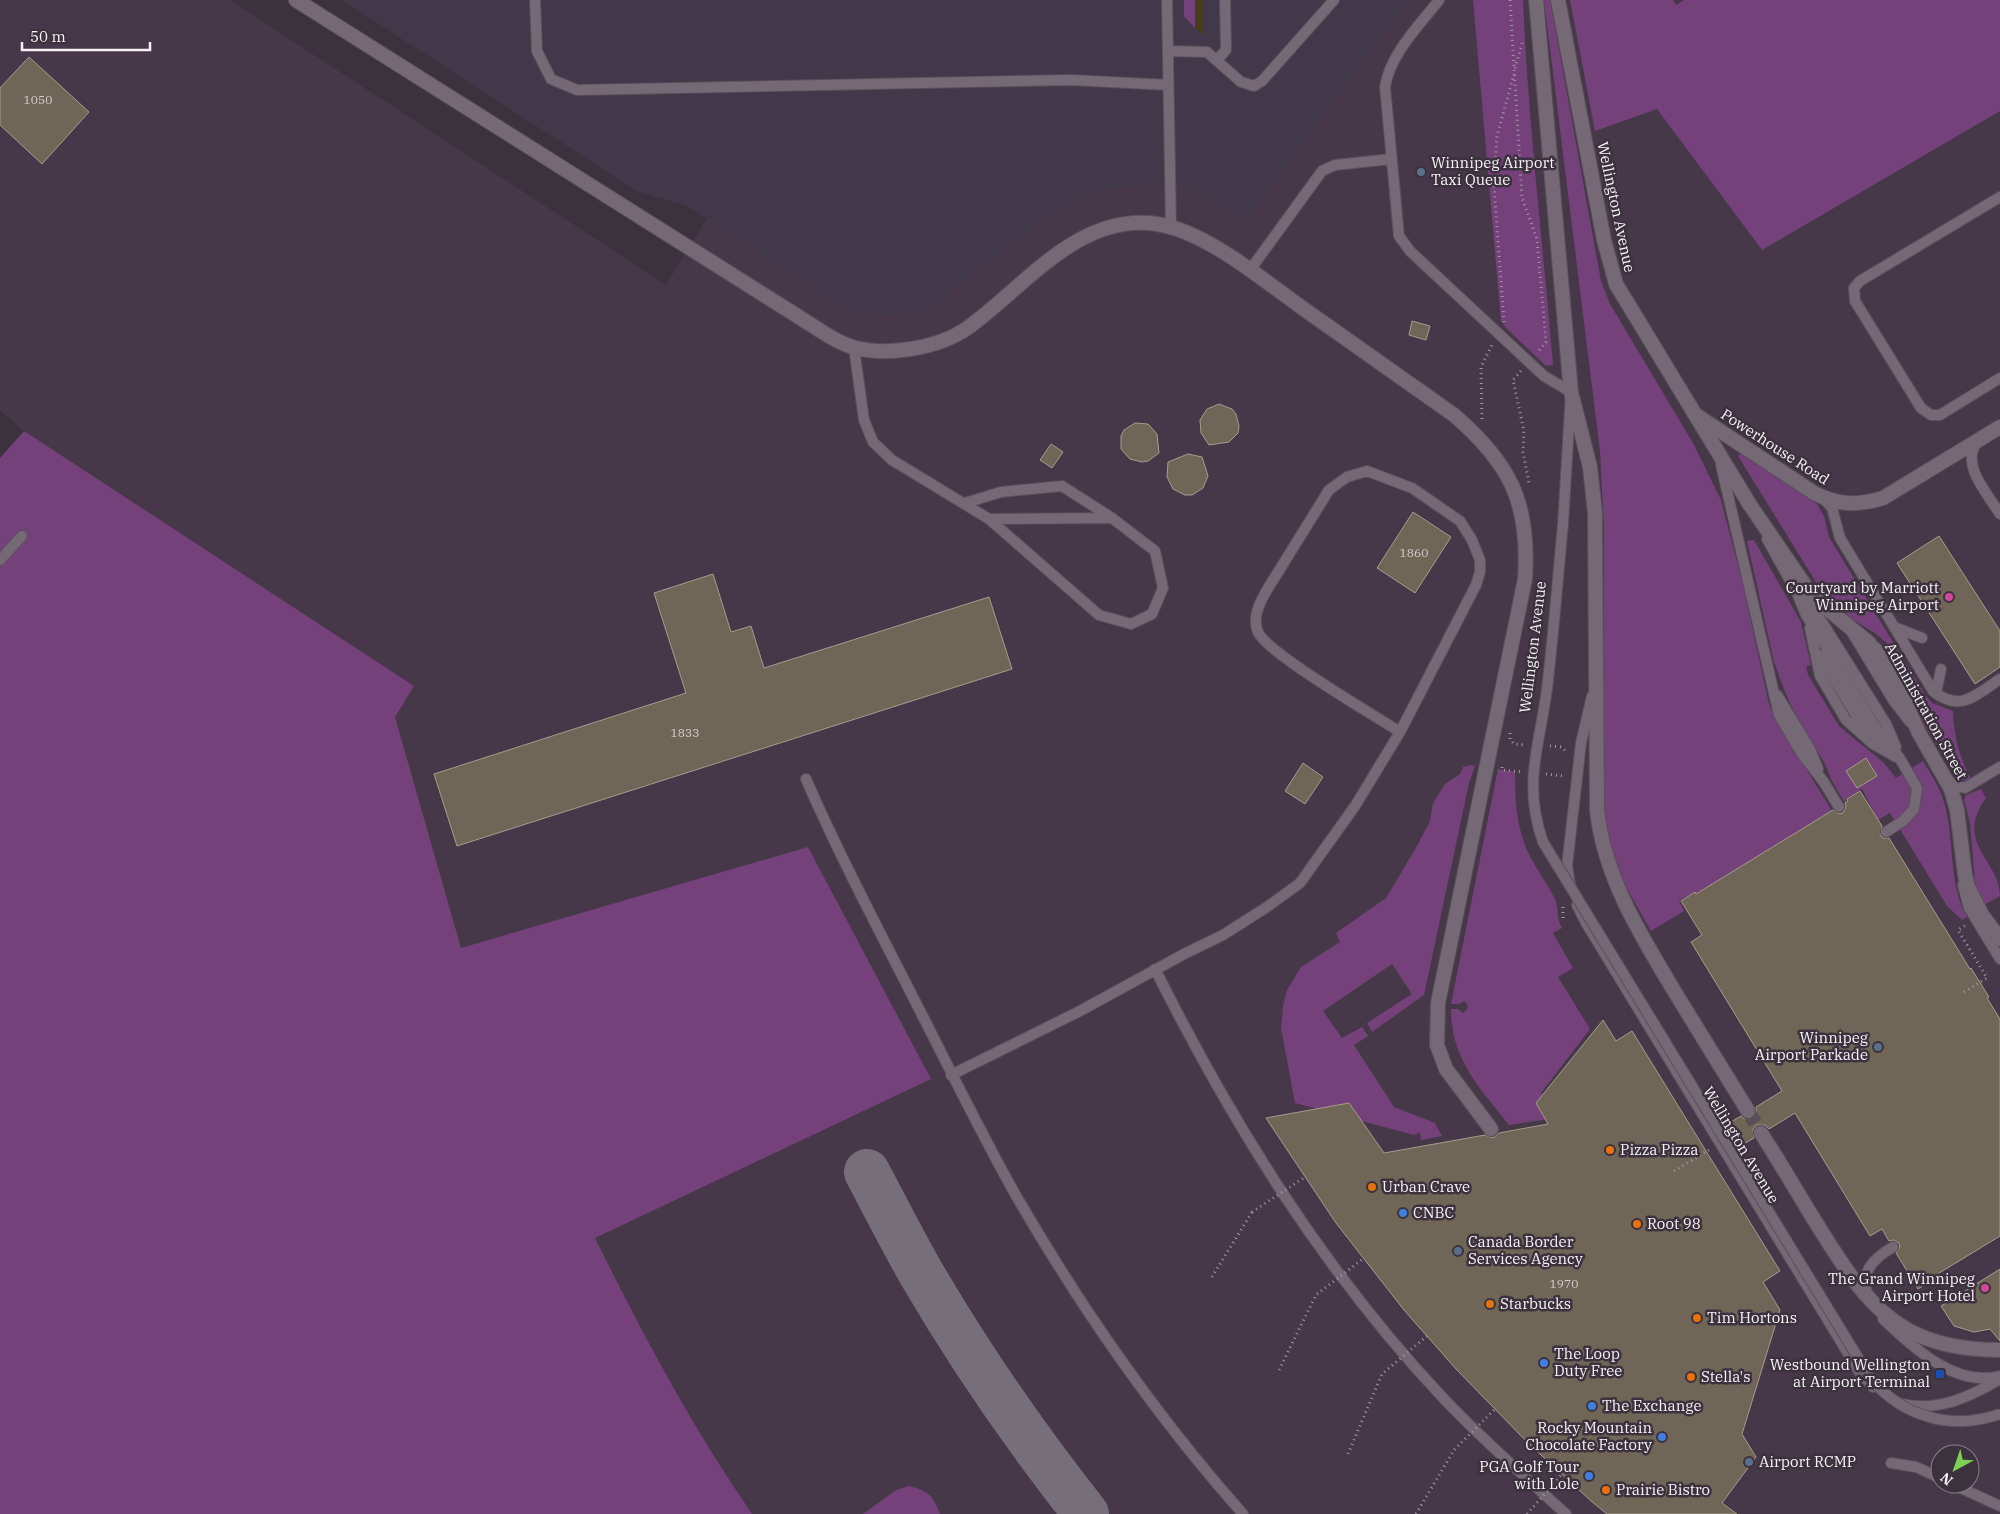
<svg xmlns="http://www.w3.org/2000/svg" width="2000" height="1514" font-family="'IBM Plex Serif',serif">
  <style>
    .commercial { fill: #41394a }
    .built { fill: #473849; fill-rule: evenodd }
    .green { fill: #74417b }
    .sand { fill: #453d1d }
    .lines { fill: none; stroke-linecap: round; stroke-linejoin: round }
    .taxiway { stroke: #766e78; stroke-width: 46 }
    .building { fill: #6f6658; stroke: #a69c8d }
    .secondary-tunnel { stroke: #584f59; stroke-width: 14; stroke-dasharray: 14 7; stroke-linecap: butt }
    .service-casing { stroke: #5a515b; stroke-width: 12 }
    .minor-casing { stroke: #5a515b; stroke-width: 16 }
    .secondary-casing { stroke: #5a515b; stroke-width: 16 }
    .path { stroke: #a098a1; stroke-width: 3; stroke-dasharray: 1 4; stroke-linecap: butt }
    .service { stroke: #756976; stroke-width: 10 }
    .minor { stroke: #756976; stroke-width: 14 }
    .secondary { stroke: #756976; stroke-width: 14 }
    .service-bridge-casing { stroke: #5a515b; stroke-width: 12; stroke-linecap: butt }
    .path-bridge { stroke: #a098a1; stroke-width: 3; stroke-dasharray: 1 4; stroke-linecap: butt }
    .service-bridge { stroke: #756976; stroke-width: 10 }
    .service-dot { fill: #5c6f8a; stroke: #3c323d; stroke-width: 2 }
    .hotel-dot { fill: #d1479c; stroke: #3c323d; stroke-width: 2 }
    .food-dot { fill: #e8710a; stroke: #3c323d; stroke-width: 2 }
    .shop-dot { fill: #3f7fe0; stroke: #3c323d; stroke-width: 2 }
    .transit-dot { fill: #1a4fb4; stroke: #3c323d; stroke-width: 2 }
    .labels { text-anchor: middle; stroke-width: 5; stroke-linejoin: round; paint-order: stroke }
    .number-label { font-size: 12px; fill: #d5ced0 }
    .poi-label { font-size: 15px; fill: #f7f1f8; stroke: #3c323d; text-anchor: start }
    .street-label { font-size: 15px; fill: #f7f1f8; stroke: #3c323d }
  </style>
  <rect width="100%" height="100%" fill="#3c323d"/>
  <path class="commercial" d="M342,0H1408L1247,219L1183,183L1117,187L1080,195L1047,216L942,298L920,311L894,316L868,314L840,304L689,207L635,190Z"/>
  <path class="built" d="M0,0H230L666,285L707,218L840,304L868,314L894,316L920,311L942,298L1047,216L1080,195L1117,187L1183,183L1247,219L1408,0H2000V1514H0V458L24,431L0,410ZM1940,1454H1970V1484H1940Z"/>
  <path class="green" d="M1184,0H1195V28L1184,16Z
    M1473,0H1523C1528,122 1543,243 1553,365L1546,366L1506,328L1501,321Z
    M1544,0H1550L1601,281L1610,304L1693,443L1721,500L1743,585L1769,704L1775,718L1832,811L1696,894L1694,892L1679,901L1684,911L1651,931L1626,887L1612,855L1604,817V529L1600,451Z
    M1570,0H1673L1676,5L1684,0H2000V111L1762,250L1657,109L1595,131Z
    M24,431L414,686L395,717L461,948L808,847L931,1079L595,1238C642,1333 692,1427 752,1514H0V458Z
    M1741,454L1817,504L1824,516L1829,537L1924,693L1932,703L1953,711C1954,737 1959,756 1971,779L1964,781L1953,772L1917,713L1908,677L1887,643L1876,634L1849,617L1822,592L1738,456Z
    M1754,540L1801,622L1811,665L1806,666L1808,675L1839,726L1884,763L1896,778L1923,761C1932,776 1941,789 1945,806C1955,844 1948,882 1967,917L1962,920L1947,906L1890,813L1878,820L1862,789L1846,799L1845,803L1832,781L1824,762L1797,718L1785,692L1774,662L1747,541Z
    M1470,765L1475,766L1469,783L1424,995L1372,1032L1367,1023L1412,994L1392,964L1323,1011L1342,1038L1362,1027L1368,1036L1354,1045L1394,1107L1435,1123L1442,1136L1421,1140L1420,1132L1414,1135L1295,1103L1281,1028L1283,1006L1287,990L1301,967L1340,942L1336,933L1386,898L1417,846L1430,821L1433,803L1445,784L1460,774L1463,767Z
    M1498,769L1515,772C1515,798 1516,823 1526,848C1534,866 1546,881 1555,899C1559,908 1556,919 1562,928L1553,933L1573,968L1558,977L1590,1029L1541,1093L1556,1118L1509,1125C1479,1087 1451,1059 1451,1009H1458L1463,1013L1468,1008L1467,1004L1464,1001L1459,1004H1451Z
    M1981,789L1986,798C1953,843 2000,860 2000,896L1984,905L1975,883L1970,823L1964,800L1966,795Z
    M909,1486C928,1491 933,1495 940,1514H863L896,1490Z"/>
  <path class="sand" d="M1195,0H1203L1204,35L1195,28Z"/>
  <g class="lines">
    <path class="taxiway" d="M867,1172C885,1206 902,1240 921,1273C970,1357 1026,1438 1086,1514"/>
  </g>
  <path class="building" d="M29,57L89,112L42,164L0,125V88Z
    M1412,321L1430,326L1426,340L1409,335Z
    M1219,404L1232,409L1236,414L1239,426L1238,433L1229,442L1209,445L1201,433L1200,420L1207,409Z
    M1135,423L1148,424L1157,434L1159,453L1148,461L1142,462L1130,459L1121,449V436L1124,430Z
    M1051,444L1063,452L1052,468L1040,460Z
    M1188,454L1202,457L1208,476L1203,488L1192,495H1185L1173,489L1167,477L1168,462Z
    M1413,512L1451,537L1415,593L1377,568Z
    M1939,536L2000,631V667L1975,684L1897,563Z
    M713,574L731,632L751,626L764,668L989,597L1012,669L457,846L434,774L686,693L654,593Z
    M1866,758L1877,776L1857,788L1846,771Z
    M1303,763L1323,777L1305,804L1285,791Z
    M1860,791L1882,826L1880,835L1883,838H1889L1970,969L1971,968L1989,997L1987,998L2000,1019V1236L1931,1278L1932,1280L1918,1289L1896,1253L1900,1247L1899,1243L1893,1240L1889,1241L1882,1229L1870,1236L1795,1113L1769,1129L1765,1125H1757L1753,1129L1754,1138L1742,1145L1729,1123L1741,1116L1744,1119H1752L1756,1115V1107L1782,1091L1691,942L1702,935L1681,901L1695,892L1696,894L1833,810L1839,814L1843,813L1846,807L1845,803L1848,801L1847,799Z
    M1603,1020L1616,1041L1632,1031L1780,1271L1763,1282L1780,1310L1742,1434L1756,1457L1722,1503L1737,1514H1607L1591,1501L1528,1443L1456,1369L1404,1310L1336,1223L1266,1118L1349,1103L1384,1153L1485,1135L1493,1138L1499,1133L1548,1124L1536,1103Z
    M2000,1269V1341L1990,1329L1974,1332L1954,1326L1941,1306Z"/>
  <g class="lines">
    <path class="secondary-tunnel" d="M1748,1111L1761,1133"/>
    <g class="service-casing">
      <path id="service" d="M535,0L537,51L551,79L577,90L1071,80L1168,85
        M1167,0L1171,227
        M1439,0C1419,26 1390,54 1385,87L1399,236L1410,251L1544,376L1571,392L1563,524
        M1168,51L1207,52L1241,82L1254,86L1262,81L1334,0
        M1217,60L1226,50L1225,0
        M2000,197L1860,281L1854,288L1855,301L1921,408L1931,415H1940L2000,378
        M1250,270L1322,171L1335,165L1391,159
        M854,348L864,420L873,442L892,460L989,519L1099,615L1131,624L1152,614L1163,588L1155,551L1112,518L989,519
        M1977,442C1960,465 1988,494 2000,514
        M1721,465L1779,715L1802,754L1823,781L1839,807
        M1822,497L1832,508L1840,538L1933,691C1960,713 1976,695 2000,679
        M965,503L1001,492L1062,486L1112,518
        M1767,539L1797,593L1806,615L1876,728L1899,757L1917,788L1914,809L1903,821L1886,832
        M0,560L22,536
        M1801,597L1817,614L1886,724L1896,747
        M1894,627L1922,638
        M1810,628L1820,676L1846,720L1873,744L1896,757
        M1851,631L1893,700L1910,722
        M1875,647C1893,661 1904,679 1908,701
        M1819,655L1861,723L1877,739
        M1936,693L1941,669
        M1777,695L1810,749L1818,769
        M806,779C840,857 880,932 918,1007C951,1071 982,1136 1018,1199C1083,1311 1157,1417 1243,1514
        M1947,779L1953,785L1965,788L2000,767
        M1570,884L1567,866L1581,743L1592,696
        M1963,885L1969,908L2000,959
        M1577,905L1586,923L1860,1373L1873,1387
        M1155,969C1233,1125 1325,1273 1445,1400C1483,1440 1525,1477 1566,1514
        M951,1075L1080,1011L1184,954L1223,935L1267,907L1300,883L1355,806L1400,732L1476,585L1480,572V560L1472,540L1460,521L1412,488L1367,471L1347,477L1329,490L1270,585C1262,598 1251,616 1258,632C1267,653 1374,715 1400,732
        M1868,1296C1859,1272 1874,1258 1893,1247
        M1883,1319C1913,1347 1955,1388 2000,1376
        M1902,1404C1938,1412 1970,1397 2000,1379
        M1891,1463L1916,1467L1940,1478
        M1952,1484L2000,1506"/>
    </g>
    <g class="minor-casing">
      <path id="minor" d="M296,0L799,317C817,328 836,343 856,348C889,356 938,348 966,329C1024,288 1078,212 1157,224C1205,231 1262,279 1301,307C1352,343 1403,379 1454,415C1511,464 1530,504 1525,579L1438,1003L1437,1045L1446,1069L1491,1129
        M1558,0L1604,240L1616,284L1750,505L1806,587L1830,611L1869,643L1902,695L1919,733L1951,789L1957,810L1965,875L1968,887L1982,915L2000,939
        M1699,417L1814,493C1837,505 1858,506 1883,498L2000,427"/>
    </g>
    <g class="secondary-casing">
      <path id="secondary" d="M1536,0L1571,392L1590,467L1595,513L1597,810C1604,878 1642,937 1676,994C1700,1033 1724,1072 1748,1111
        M1761,1133C1779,1161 1796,1190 1813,1218C1839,1259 1865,1306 1908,1330C1937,1346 1968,1350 2000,1350"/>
    </g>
    <path class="path" d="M1510,0L1522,198L1537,239L1546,342L1537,353
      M1515,68L1523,40
      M1504,322L1494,187L1497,136L1514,74
      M1521,371L1513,380L1524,431L1523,452L1529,483
      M1482,419L1481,367L1492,345
      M1510,733V739L1514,744L1526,745
      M1550,746L1561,747L1567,752
      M1502,767V770L1523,772
      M1546,774L1563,776V778
      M1563,918V907
      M1964,992L1987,978L1958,930L1966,925
      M1674,1171L1709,1150
      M1212,1277L1252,1212"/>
    <use href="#service" class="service"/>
    <use href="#minor" class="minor"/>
    <use href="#secondary" class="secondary"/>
    <g class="service-bridge-casing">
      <path id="service-bridge" d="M1563,524C1558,576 1554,628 1548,680C1542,740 1521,780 1543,842L1871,1379C1903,1417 1953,1431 2000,1414"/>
    </g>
    <path class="path-bridge" d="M1252,1212L1305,1177
      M1279,1370L1316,1295L1364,1258
      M1348,1454L1382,1374L1427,1336
      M1416,1514L1454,1450L1495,1409
      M1527,1514L1562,1474"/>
    <use href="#service-bridge" class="service-bridge"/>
  </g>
  <g class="service-dot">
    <circle cx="1421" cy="172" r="5"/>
    <circle cx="1878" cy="1047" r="5"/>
    <circle cx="1458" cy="1251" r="5"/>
    <circle cx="1749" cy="1462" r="5"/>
  </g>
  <g class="hotel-dot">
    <circle cx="1949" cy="597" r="5"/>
    <circle cx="1985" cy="1288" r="5"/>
  </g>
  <g class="food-dot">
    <circle cx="1610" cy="1150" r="5"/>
    <circle cx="1372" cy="1187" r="5"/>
    <circle cx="1637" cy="1224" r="5"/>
    <circle cx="1490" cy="1304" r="5"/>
    <circle cx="1697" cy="1318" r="5"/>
    <circle cx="1691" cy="1377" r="5"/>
    <circle cx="1606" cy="1490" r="5"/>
  </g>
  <g class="shop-dot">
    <circle cx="1403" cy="1213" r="5"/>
    <circle cx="1544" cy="1363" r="5"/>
    <circle cx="1592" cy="1406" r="5"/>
    <circle cx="1662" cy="1437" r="5"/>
    <circle cx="1589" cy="1476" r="5"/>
  </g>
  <rect class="transit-dot" x="1935" y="1369" width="10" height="10" rx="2.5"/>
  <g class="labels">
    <g class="number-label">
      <text x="38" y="104">1050</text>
      <text x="1414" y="557">1860</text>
      <text x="685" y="737">1833</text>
      <text x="1564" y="1288">1970</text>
    </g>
    <g class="poi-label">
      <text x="1431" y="168">Winnipeg Airport<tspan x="1431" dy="17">Taxi Queue</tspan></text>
      <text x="1939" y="593" text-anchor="end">Courtyard by Marriott<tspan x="1939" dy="17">Winnipeg Airport</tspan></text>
      <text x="1868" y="1043" text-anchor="end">Winnipeg<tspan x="1868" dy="17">Airport Parkade</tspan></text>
      <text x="1620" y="1155">Pizza Pizza</text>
      <text x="1382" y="1192">Urban Crave</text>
      <text x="1413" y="1218">CNBC</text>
      <text x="1647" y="1229">Root 98</text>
      <text x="1468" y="1247">Canada Border<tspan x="1468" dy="17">Services Agency</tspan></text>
      <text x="1975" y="1284" text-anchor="end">The Grand Winnipeg<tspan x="1975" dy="17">Airport Hotel</tspan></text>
      <text x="1500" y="1309">Starbucks</text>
      <text x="1707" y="1323">Tim Hortons</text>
      <text x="1554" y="1359">The Loop<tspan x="1554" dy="17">Duty Free</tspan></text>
      <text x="1930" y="1370" text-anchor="end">Westbound Wellington<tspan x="1930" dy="17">at Airport Terminal</tspan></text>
      <text x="1701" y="1382">Stella's</text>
      <text x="1602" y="1411">The Exchange</text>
      <text x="1652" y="1433" text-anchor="end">Rocky Mountain<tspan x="1652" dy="17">Chocolate Factory</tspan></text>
      <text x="1759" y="1467">Airport RCMP</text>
      <text x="1579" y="1472" text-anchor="end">PGA Golf Tour<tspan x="1579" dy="17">with Lole</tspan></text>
      <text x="1616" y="1495">Prairie Bistro</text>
    </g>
    <g class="street-label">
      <text transform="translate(1616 207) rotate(78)" y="5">Wellington Avenue</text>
      <text transform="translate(1775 447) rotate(33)" y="5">Powerhouse Road</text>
      <text transform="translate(1533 647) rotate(-83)" y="5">Wellington Avenue</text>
      <text transform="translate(1926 711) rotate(61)" y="5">Administration Street</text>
      <text transform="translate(1741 1145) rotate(59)" y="5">Wellington Avenue</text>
    </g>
  </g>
  <g transform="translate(1955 1469) rotate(220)"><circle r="24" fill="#3c323d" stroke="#877e88"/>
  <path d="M0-4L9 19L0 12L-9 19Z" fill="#7cd155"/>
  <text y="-8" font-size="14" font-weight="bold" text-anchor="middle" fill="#f7f1f8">N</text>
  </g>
  <path d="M22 42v8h128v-8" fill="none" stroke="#f7f1f8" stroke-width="2.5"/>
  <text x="30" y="42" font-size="15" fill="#f7f1f8" stroke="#3c323d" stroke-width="4" paint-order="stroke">50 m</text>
</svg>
